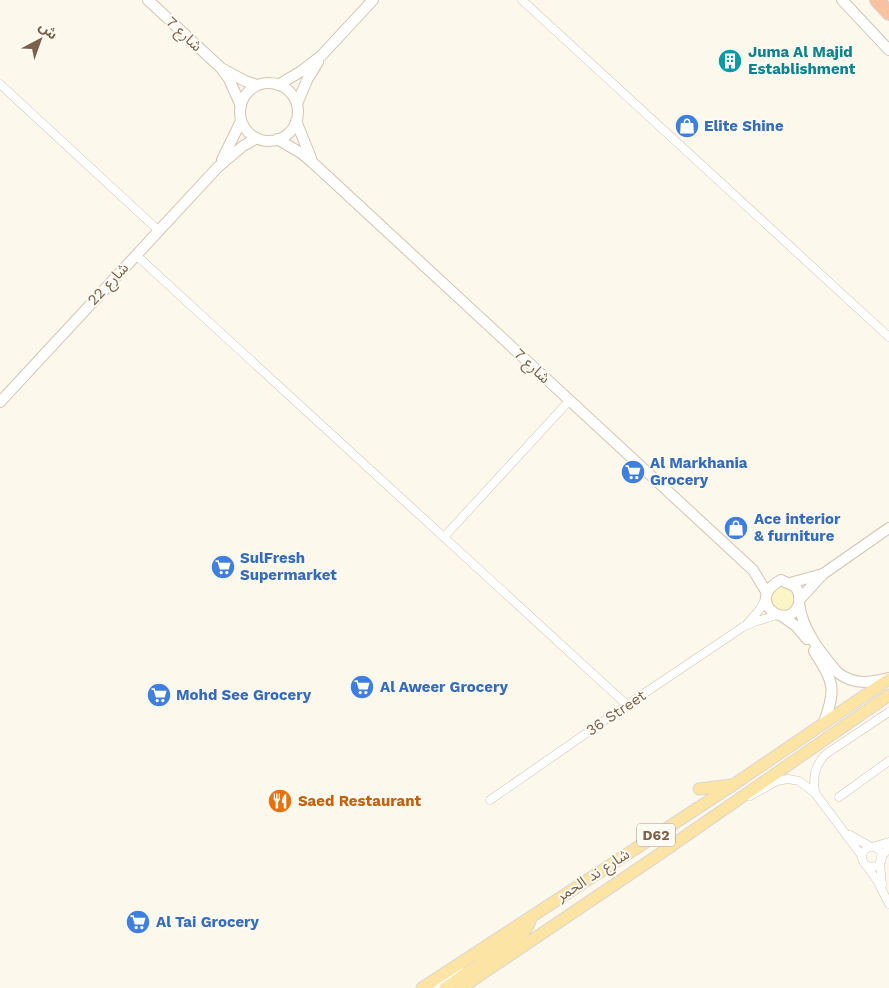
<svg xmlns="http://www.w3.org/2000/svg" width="889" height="988" font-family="'Work Sans','Noto Sans Arabic',sans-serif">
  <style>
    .sand { fill: #fcf6c7 }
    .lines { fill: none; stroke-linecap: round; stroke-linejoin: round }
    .street-casing { stroke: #d1c2b0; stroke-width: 9 }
    .secondary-casing { stroke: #d4c3ae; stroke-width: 12 }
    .primary-casing { stroke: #dcd6d1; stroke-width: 13 }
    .highway-casing { stroke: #dcd6d1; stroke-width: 16 }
    .street { stroke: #fff; stroke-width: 8 }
    .secondary { stroke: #fff; stroke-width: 10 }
    .primary { stroke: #fce4a4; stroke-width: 11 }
    .highway { stroke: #f8c1a2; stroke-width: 14 }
    .labels { text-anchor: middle; stroke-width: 4; stroke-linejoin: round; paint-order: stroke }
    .shield { fill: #fffbf3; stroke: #a2907f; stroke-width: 1 }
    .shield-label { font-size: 14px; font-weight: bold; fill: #7a624d }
    .street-label { font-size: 15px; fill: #7a624d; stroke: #fffbf3 }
    .culture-label { font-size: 15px; font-weight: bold; fill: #0d838f; stroke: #fffbf3; text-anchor: start }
    .shop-label { font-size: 15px; font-weight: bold; fill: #366cbe; stroke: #fffbf3; text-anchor: start }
    .food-label { font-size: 15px; font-weight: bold; fill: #c56008; stroke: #fffbf3; text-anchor: start }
  </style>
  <rect width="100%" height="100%" fill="#fdf8ec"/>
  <path class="sand" d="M771 599a12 12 0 1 1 24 0a12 12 0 1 1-24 0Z"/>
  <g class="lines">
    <g class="street-casing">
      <path id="street" d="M522,0L889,337
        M0,84L158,230
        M136,255L627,705
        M444,537L569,401
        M747,624L760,609L766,598
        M815,793C813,777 814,766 826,754L889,712
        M750,796L777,781L788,779L799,781L815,793L862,856
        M839,797L889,761
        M490,800L627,705L743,627L754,622L777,615
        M850,835L871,847
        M872,847L889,842
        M862 857a10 10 0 1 1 20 0a10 10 0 1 1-20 0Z
        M881,857L889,848
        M880,862L882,885
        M866,865L878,882L889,904"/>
    </g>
    <g class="secondary-casing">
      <path id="secondary" d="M148,0L221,68L245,81L257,85
        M842,0L889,50
        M223,71L229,79L241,106
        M240 112a29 29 0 1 1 58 0a29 29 0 1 1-58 0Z
        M278,85L300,72L321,56L373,0
        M297,104L307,80L318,62
        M296,121L311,158
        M277,139L301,153L312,162L753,570L767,593
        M222,160L241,121
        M0,402L218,167L243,146L257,138
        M781,580L796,587C799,593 801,599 798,606C787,632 743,600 781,580Z
        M790,583L823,574L889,528
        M800,599L822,575
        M799,603C802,630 821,653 838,673C855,685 869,683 888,678
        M782,616L796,626L807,639
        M814,651C833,682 837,687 824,722
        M434,988L458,968"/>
    </g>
    <g class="primary-casing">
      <path id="primary" d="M699,789L731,785
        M422,988L733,785L889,679
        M445,988L521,935L528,926L532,916
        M461,988L651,860L889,695"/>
    </g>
    <g class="highway-casing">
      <path id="highway" d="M877,0L889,13"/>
    </g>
    <use href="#street" class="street"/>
    <use href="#secondary" class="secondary"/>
    <use href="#primary" class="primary"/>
    <use href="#highway" class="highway"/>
  </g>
  <defs>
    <g id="building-disc" transform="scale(1.25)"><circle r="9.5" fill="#0f9aa8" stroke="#fffbf3"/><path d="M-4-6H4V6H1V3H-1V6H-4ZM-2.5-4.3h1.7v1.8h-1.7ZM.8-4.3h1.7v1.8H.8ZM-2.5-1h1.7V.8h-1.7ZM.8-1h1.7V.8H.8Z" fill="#fff"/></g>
    <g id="shop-disc" transform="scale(1.25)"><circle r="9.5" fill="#3f7fe0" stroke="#fffbf3"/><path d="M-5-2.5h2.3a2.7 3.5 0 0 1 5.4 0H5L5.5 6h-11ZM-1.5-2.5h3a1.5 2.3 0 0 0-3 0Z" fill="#fff"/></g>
    <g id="supermarket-disc" transform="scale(1.25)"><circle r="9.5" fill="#3f7fe0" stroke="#fffbf3"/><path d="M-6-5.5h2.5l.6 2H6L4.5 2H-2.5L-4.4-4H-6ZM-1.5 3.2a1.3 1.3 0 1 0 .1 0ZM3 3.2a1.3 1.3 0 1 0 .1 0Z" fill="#fff"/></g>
    <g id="restaurant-disc" transform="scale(1.25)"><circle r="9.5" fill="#e8710a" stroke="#fffbf3"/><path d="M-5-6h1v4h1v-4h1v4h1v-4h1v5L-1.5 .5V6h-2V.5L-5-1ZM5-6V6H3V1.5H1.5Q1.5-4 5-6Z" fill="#fff"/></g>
  </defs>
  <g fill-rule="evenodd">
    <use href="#building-disc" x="730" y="61"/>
    <use href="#shop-disc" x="687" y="126"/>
    <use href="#supermarket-disc" x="633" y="472"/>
    <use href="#shop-disc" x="736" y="528"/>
    <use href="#supermarket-disc" x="223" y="567"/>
    <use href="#supermarket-disc" x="362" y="687"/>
    <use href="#supermarket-disc" x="159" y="695"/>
    <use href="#restaurant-disc" x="280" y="801"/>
    <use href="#supermarket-disc" x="138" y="922"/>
  </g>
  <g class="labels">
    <rect class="shield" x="637" y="823.5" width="38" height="23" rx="4"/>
    <g class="shield-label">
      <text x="656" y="840">D62</text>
    </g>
    <g class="street-label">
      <text transform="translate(184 34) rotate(43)" y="5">شارع 7</text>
      <text transform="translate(108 284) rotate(-47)" y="5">شارع 22</text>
      <text transform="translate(532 366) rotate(43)" y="5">شارع 7</text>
      <text transform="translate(616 713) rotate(-34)" y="5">36 Street</text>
      <text transform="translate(593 875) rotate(-33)" y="5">شارع ند الحمر</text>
    </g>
    <g class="culture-label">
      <text x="748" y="57">Juma Al Majid<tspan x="748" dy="17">Establishment</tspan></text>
    </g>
    <g class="shop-label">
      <text x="704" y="131">Elite Shine</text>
      <text x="650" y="468">Al Markhania<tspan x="650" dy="17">Grocery</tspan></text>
      <text x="754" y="524">Ace interior<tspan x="754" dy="17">&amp; furniture</tspan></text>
      <text x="240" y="563">SulFresh<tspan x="240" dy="17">Supermarket</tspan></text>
      <text x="380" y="692">Al Aweer Grocery</text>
      <text x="176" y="700">Mohd See Grocery</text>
      <text x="156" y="927">Al Tai Grocery</text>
    </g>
    <g class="food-label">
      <text x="298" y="806">Saed Restaurant</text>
    </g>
  </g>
  <g transform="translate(40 40) rotate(41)" stroke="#fffbf3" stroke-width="4" paint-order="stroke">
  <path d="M0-4L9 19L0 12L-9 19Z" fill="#7a624d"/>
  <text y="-8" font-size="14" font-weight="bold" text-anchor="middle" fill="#7a624d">ش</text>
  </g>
</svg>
